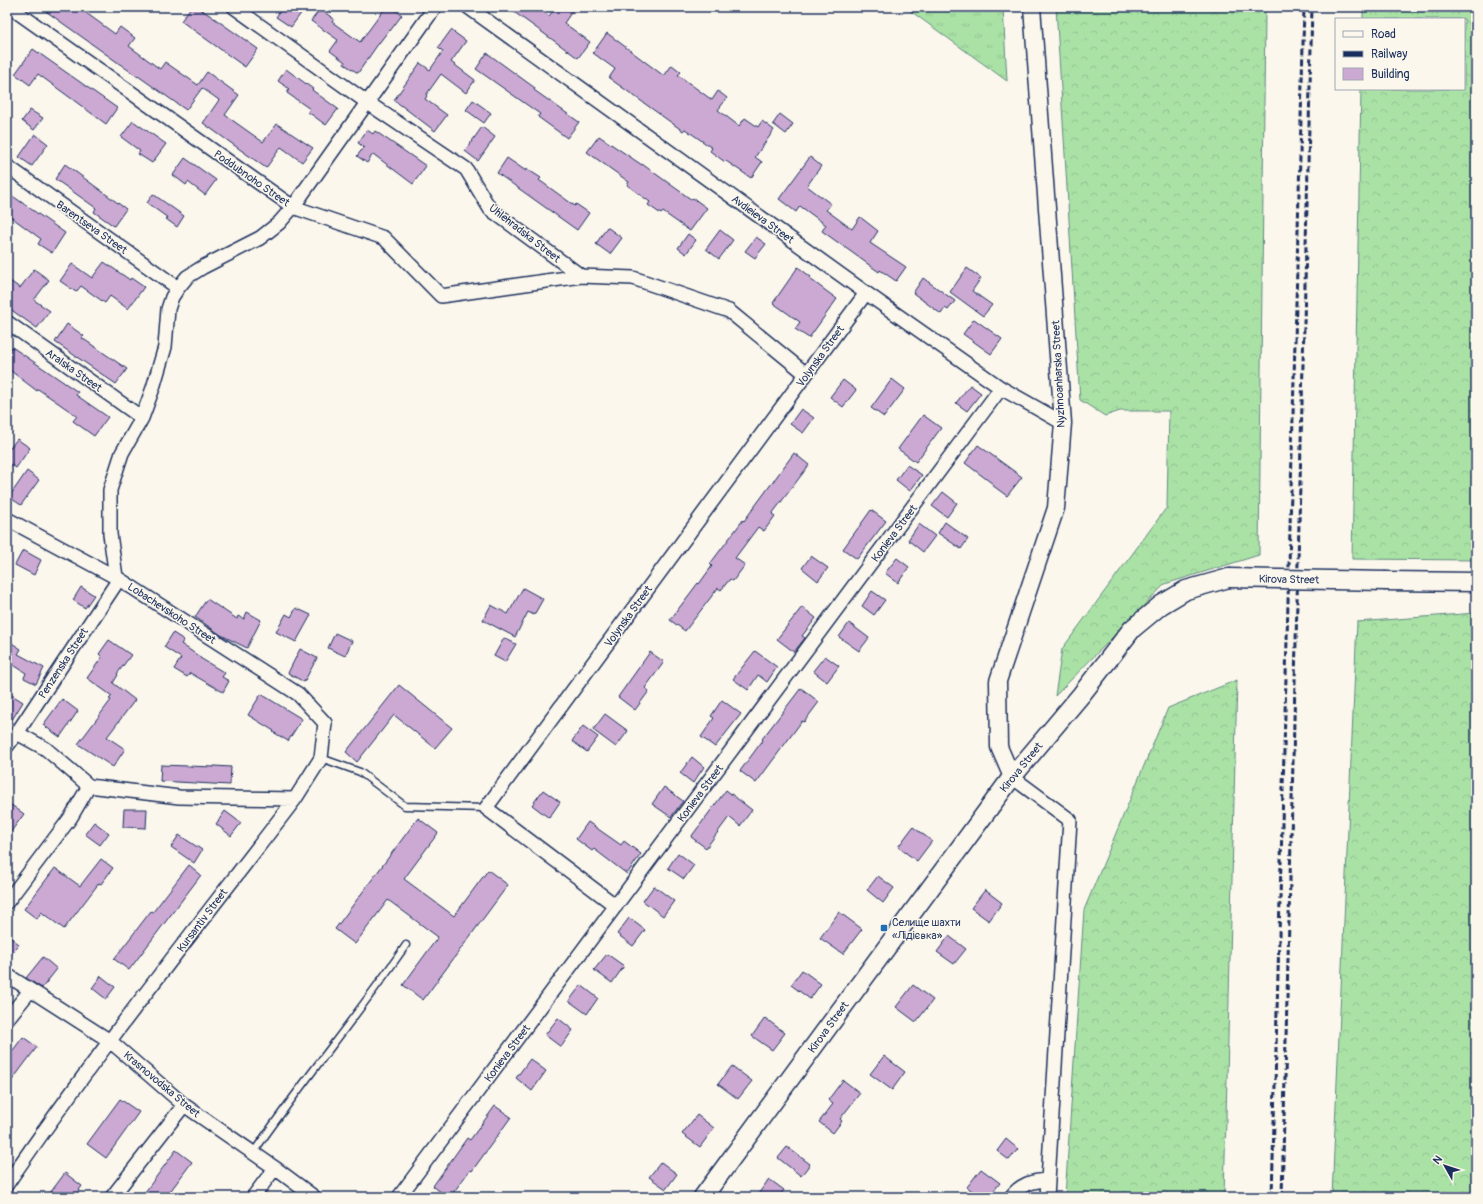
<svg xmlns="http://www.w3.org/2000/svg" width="1483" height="1204" font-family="Pangolin,sans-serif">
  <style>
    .grass { fill: url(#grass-tufts); stroke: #628882 }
    .forest { fill: url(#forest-crowns); stroke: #628882 }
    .building { fill: #cba9d3; stroke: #1b2f5e }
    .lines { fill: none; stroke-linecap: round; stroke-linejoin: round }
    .service-casing { stroke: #1b2f5e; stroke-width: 9 }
    .minor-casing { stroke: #1b2f5e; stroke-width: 16 }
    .tertiary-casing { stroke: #1b2f5e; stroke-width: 19 }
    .secondary-casing { stroke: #1b2f5e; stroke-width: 21 }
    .service { stroke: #fbf7ec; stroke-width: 6 }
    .minor { stroke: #fbf7ec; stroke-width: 13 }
    .tertiary { stroke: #fbf7ec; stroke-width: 16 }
    .secondary { stroke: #fbf7ec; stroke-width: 18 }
    .rail { stroke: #1b2f5e; stroke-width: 3; stroke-dasharray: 6 3; stroke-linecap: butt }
    .secondary-bridge-casing { stroke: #1b2f5e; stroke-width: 21; stroke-linecap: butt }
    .secondary-bridge { stroke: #fbf7ec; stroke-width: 18 }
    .poi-dot { fill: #1f6fb2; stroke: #fbf7ec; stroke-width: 1.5 }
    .labels { text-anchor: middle; stroke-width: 3; stroke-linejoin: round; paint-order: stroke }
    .street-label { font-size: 11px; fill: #1b2f5e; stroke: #fbf7ec }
    .poi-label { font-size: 11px; fill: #1b2f5e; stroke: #fbf7ec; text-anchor: start }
  </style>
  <defs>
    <pattern id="grass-tufts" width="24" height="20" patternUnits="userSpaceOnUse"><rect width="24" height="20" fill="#aae2a6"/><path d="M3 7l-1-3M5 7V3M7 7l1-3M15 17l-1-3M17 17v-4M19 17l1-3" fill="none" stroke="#92c291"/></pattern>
    <pattern id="forest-crowns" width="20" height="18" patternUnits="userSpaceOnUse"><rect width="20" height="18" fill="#aae2a6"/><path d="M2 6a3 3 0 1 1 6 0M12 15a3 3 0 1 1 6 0" fill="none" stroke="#92c291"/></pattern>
  </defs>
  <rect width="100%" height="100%" fill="#fbf7ec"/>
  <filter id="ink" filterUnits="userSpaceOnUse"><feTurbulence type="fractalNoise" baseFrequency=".025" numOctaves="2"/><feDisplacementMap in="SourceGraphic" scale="8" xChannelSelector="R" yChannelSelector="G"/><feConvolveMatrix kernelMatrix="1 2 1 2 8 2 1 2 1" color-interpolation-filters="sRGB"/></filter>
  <g filter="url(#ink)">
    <path class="grass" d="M905,7H1003L1007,81Z"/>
    <path class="forest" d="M1056,7H1265V11L1259,555L1165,584L1055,696L1062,649L1167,507L1169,411H1120L1105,416L1080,400Z
      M1363,7H1476V560L1352,559L1361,89H1464V19H1363Z
      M1476,613V1197H1332L1357,622Z
      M1237,680L1224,1197H1065L1084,910L1168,708Z"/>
    <path class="building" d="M40,7H78L115,34L120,27L135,38L129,46L160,69L165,62L198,85L207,72L239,95L225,115L263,142L277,124L313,148L302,162L281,147L266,168L203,123L219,100L202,88L186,110L138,76V77Z
      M191,7H197L211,16L258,49L245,67L181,21Z
      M283,7H294L302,12L291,27L276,17Z
      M386,7H391L402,15L390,31L389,30L376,47L358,73L344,64L345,62L330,51L338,40L311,21L320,9L334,19L332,22L360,42Z
      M507,7H537L549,16L556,7H575L564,23L590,42L578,58Z
      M451,30L466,41L451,62L475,80L466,93L441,74L426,95L427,96L425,99L447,115L435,131L394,100L420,63L430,70L443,51L438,48Z
      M607,33L664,76L672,65L681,72L678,75L712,100L718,91L727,98L718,110L739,126L745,118L758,127L762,121L774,130L755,157L762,162L751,178L726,161L725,162L710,151L712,148L685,129L683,131L609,78L615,69L593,53Z
      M33,49L117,108L106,124L38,74L30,85L15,74Z
      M487,53L535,88L534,90L579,122L567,138L538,117L540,114L476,69Z
      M286,69L313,89L312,90L338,109L326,125L308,112L310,109L287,93L289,89L278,81Z
      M473,100L491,113L484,123L466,110Z
      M30,110L43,118L34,130L22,121Z
      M780,114L793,124L786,134L773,124Z
      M133,121L166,144L152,163L138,154L140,151L121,137Z
      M482,127L495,137L478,161L465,151Z
      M367,130L373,134L375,131L426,166L413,184L373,154L367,163L357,156L364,147L358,143Z
      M35,134L48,144L32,166L19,157Z
      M599,136L642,165V164L692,200L693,198L707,208L690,231L663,212L661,214L648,205L650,202L627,185L629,182L587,152Z
      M810,157L821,166L807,186L831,204L826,210L852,229L860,217L878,231L870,243L906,267L896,281L880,270L879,272L822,231L826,225L800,206L796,212L779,199Z
      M185,158L216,180L205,195L188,182L186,185L173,175Z
      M507,158L526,171L527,169L541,178L539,180L575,206L576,204L589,213L577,230L497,173Z
      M65,164L126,209L114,226L94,212L96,208L55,179Z
      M7,192L65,233L52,253L38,244L41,239L7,214Z
      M153,194L184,216L177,227L166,219L168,218L147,203Z
      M607,227L622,238L610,254L596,244Z
      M720,230L733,240L719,259L706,249Z
      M688,234L696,240L686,254L678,248Z
      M756,237L766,244L755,258L745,251Z
      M104,262L130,280L131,278L144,287L128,309L110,296L105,303L81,286L76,292L60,281L72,264L92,278Z
      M798,267L811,277L810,279L837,299L809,338L795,329L800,322L773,303Z
      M967,268L981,278L972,291L992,305L983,316L950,292Z
      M34,269L49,280L34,300L50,311L37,328L7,307V279L20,288Z
      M923,278L955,301L948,310L945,308L941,314L913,293Z
      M974,319L1002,339L991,354L963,334Z
      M67,324L84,336L82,338L127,369L116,384L55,342Z
      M12,347L78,392L76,395L108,417L94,436L73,421L77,416L38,389L37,391L7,368V354Z
      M892,379L905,389L884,417L871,408Z
      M843,380L856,390L843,407L830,397Z
      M970,385L981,393L967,411L956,403Z
      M801,409L814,418L803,433L790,424Z
      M923,415L941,428L916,462L898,449Z
      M17,439L30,448L16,468L7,462V452Z
      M978,445L1022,477L1007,496L992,485L993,484L965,463Z
      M794,453L809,465L772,514L775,516L764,531L758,527L735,558L745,565L733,581L730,579L721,590L718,588L685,631L670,620L698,583L699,584L712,566L710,564L743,520L744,521Z
      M907,465L922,475L910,491L896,480Z
      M27,471L39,480L21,505L9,497Z
      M943,492L957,503L947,517L932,506Z
      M871,510L886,521L857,559L843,549Z
      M945,522L968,539L961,549L938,533Z
      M919,524L935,536L923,552L908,540Z
      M23,550L41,560L34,575L15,565Z
      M811,556L828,568L818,581L802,568Z
      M897,558L909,567L898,583L885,573Z
      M81,587L94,595L85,608L73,600Z
      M523,588L543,599L534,615L528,612L515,637L483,620L491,605L508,614Z
      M872,591L885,600L874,615L862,606Z
      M207,599L237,619L238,616L244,619L247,612L261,620L247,648L221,635L195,617Z
      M802,607L816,618L802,636L805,638L794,652L777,639Z
      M296,608L311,615L296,642L276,632L286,614L291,617Z
      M849,623L869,638L859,651L839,637Z
      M173,633L184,640L181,644L200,657V658L225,673L222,677L229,681L223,692L190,673L187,677L174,669L181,658L164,647Z
      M335,633L352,641L345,656L328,648Z
      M504,638L516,644L505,662L494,656Z
      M7,640L21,649L18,654L44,668L36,684L24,678L26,673L12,664L7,672Z
      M109,640L131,655L117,674L118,675L113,683L135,700L107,737L125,749L113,767L78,744L111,700L109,699L112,696L87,678L102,657L99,654Z
      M300,649L317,658L304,682L288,673Z
      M755,651L777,667L767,682L758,675L748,690L733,679Z
      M650,652L664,662L645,688L649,691L635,710L618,697Z
      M825,656L839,666L827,682L813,671Z
      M399,685L452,728L435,748L394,715L357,762L346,752Z
      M801,688L819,702L804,722L802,721L756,783L740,771L763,740L762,739Z
      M7,692L23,702L7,728Z
      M261,694L302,719L288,741L273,732L274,731L248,715Z
      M62,699L78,711L60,737L43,725Z
      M722,700L741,714L715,747L701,737L714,718L711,716Z
      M605,714L628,731L616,747L593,730Z
      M583,726L598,737L587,752L572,741Z
      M692,757L704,767L693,783L680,773Z
      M161,765L214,767V766L231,767L230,785L160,781Z
      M664,787L683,801L671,817L652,804Z
      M543,790L560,802L549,818L532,805Z
      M726,790L752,810L740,826L729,817L706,848L691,837Z
      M7,802L24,814L7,837Z
      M124,809H147L146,828L123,827Z
      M225,811L241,823L231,836L216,824Z
      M418,818L438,833L404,879L454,916L488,870L508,885L423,1000L403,985L438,937L388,900L355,944L335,929Z
      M94,822L109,833L100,845L85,834Z
      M588,822L621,845L624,841L641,854L627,874L594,849L592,851L576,839Z
      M913,827L932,841L917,861L898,847Z
      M179,835L202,850L194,863L171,847Z
      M678,853L694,865L684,879L668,868Z
      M101,859L113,868L101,884L99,883L64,929L41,912L37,919L24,909L55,868L80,886Z
      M189,865L201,875L129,970L114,959L151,911L153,912Z
      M878,876L894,888L883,903L867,890Z
      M654,886L674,901L663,916L643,901Z
      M985,890L1002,903L989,921L971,908Z
      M839,912L862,929L843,954L820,938Z
      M629,918L645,930L633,946L617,934Z
      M7,935L19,944L7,960Z
      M949,936L966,949L954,964L937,952Z
      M607,954L624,966L612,983L594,970Z
      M43,957L57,969L42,988L26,978Z
      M802,970L821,984L810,999L791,985Z
      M101,976L115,987L106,999L92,988Z
      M581,985L598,998L587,1014L569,1001Z
      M913,985L933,1000L916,1022L896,1007Z
      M558,1018L573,1030L561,1047L545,1035Z
      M765,1018L785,1033L772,1050L752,1036Z
      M23,1037L37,1047L7,1087V1058Z
      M884,1056L905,1072L892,1090L870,1074Z
      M530,1059L546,1071L532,1091L516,1078Z
      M732,1066L752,1081L738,1099L718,1084Z
      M843,1080L860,1093L840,1119L842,1121L833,1133L819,1122L833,1104L828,1100Z
      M120,1099L139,1112L106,1158L87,1144Z
      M495,1106L511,1117L472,1171L470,1170L450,1197H447L433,1186L467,1138L470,1140Z
      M697,1115L714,1128L700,1147L682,1134Z
      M1006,1139L1018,1149L1009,1160L997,1151Z
      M787,1147L810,1164L801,1176L778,1158Z
      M176,1150L192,1162L166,1197H152L145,1192Z
      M661,1162L677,1174L666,1189L649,1177Z
      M981,1169L1000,1183L989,1197H980L967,1187Z
      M65,1173L82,1186L74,1197H47Z
      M769,1179L784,1190L779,1197H756Z"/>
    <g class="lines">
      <g class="service-casing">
        <path id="service" d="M321,758L360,772L405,806L486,808
          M253,1153C302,1082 357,1016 406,945"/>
      </g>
      <g class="minor-casing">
        <path id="minor" d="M10,7L293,207L384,238L441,296L581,276
          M234,7L368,103L466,169L490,209L581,276L633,278L729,311L806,374
          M468,7L866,293L1001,388L1063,423
          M7,166L178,288
          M7,322L142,418
          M7,519L119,579L298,694L325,723L321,758L295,799C198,926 97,1052 7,1184
          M116,577L110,534V490L122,453L142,418L153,388L165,347L168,309L172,297L178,288L187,277L203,267L260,238L279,223L293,207L435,7
          M17,733L46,749L89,786L179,797L295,799
          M7,746L17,733L119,579
          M1012,777L1070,820L1047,1197
          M7,902L71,817L89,786
          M616,906L486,808L866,293
          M7,975L110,1041L184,1105L275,1168L314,1197
          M7,1019L30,991
          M112,1197L184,1105
          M253,1197L275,1168
          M399,1197L1001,388
          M1011,1197C1021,1184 1032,1181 1048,1180"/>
      </g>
      <g class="tertiary-casing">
        <path id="tertiary" d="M1012,777L999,747L998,681L1056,508L1063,423L1032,7"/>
      </g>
      <g class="secondary-casing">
        <path id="secondary" d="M1386,581L1476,582
          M703,1197L1012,777L1081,695L1132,629L1161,605L1186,590L1229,578"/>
      </g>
      <use href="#service" class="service"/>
      <use href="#minor" class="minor"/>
      <use href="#tertiary" class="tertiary"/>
      <use href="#secondary" class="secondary"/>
      <path class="rail" d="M1272,1197L1304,7
        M1282,1197L1312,7"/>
      <g class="secondary-bridge-casing">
        <path id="secondary-bridge" d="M1229,578L1386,581"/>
      </g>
      <use href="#secondary-bridge" class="secondary-bridge"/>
    </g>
  </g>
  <rect class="poi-dot" x="880" y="924" width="8" height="8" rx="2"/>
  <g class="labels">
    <g class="street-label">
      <text transform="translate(252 178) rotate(35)" y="4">Poddubnoho Street</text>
      <text transform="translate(763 219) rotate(36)" y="4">Avdieieva Street</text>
      <text transform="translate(92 227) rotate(35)" y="4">Barentseva Street</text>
      <text transform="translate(525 233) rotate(38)" y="4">Uhlehradska Street</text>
      <text transform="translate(820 356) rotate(-54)" y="4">Volynska Street</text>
      <text transform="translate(74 370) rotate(35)" y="4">Aralska Street</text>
      <text transform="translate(1058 374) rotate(-93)" y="4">Nyzhnoanharska Street</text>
      <text transform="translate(894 533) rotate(-53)" y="4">Konieva Street</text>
      <text transform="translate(1289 579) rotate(1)" y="4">Kirova Street</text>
      <text transform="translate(172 613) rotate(33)" y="4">Lobachevskoho Street</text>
      <text transform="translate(628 616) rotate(-54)" y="4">Volynska Street</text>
      <text transform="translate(63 663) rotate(-57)" y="4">Penzenska Street</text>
      <text transform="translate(1021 767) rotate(-51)" y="4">Kirova Street</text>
      <text transform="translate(700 793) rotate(-53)" y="4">Konieva Street</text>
      <text transform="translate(202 920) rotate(-53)" y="4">Kursantiv Street</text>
      <text transform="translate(828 1027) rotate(-54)" y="4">Kirova Street</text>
      <text transform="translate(507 1053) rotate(-53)" y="4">Konieva Street</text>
      <text transform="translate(162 1084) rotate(40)" y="4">Krasnovodska Street</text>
    </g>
    <g class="poi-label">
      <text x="892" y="926">Селище шахти<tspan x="892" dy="13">«Лідієвка»</tspan></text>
    </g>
  </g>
  <rect width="1483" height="1204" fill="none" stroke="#fbf7ec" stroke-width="24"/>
  <rect x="12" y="12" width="1459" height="1180" fill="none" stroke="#1b2f5e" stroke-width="1.5" filter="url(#ink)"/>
  <rect x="1335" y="18" width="130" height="72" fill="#fbf7ec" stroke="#a1a7b3"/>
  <rect x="1343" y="31" width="20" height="6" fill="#fbf7ec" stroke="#a1a7b3"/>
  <text x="1371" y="38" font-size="12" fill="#1b2f5e">Road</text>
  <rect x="1343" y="51" width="20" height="6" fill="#1b2f5e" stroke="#a1a7b3"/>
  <text x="1371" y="58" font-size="12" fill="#1b2f5e">Railway</text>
  <rect x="1343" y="68" width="20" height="12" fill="#cba9d3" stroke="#a1a7b3"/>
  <text x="1371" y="78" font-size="12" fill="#1b2f5e">Building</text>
  <g transform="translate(1445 1166) rotate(309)" stroke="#fbf7ec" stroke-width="3" paint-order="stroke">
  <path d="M0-3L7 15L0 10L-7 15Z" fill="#1b2f5e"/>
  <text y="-6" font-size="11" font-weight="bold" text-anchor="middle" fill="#1b2f5e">N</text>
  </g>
</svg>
